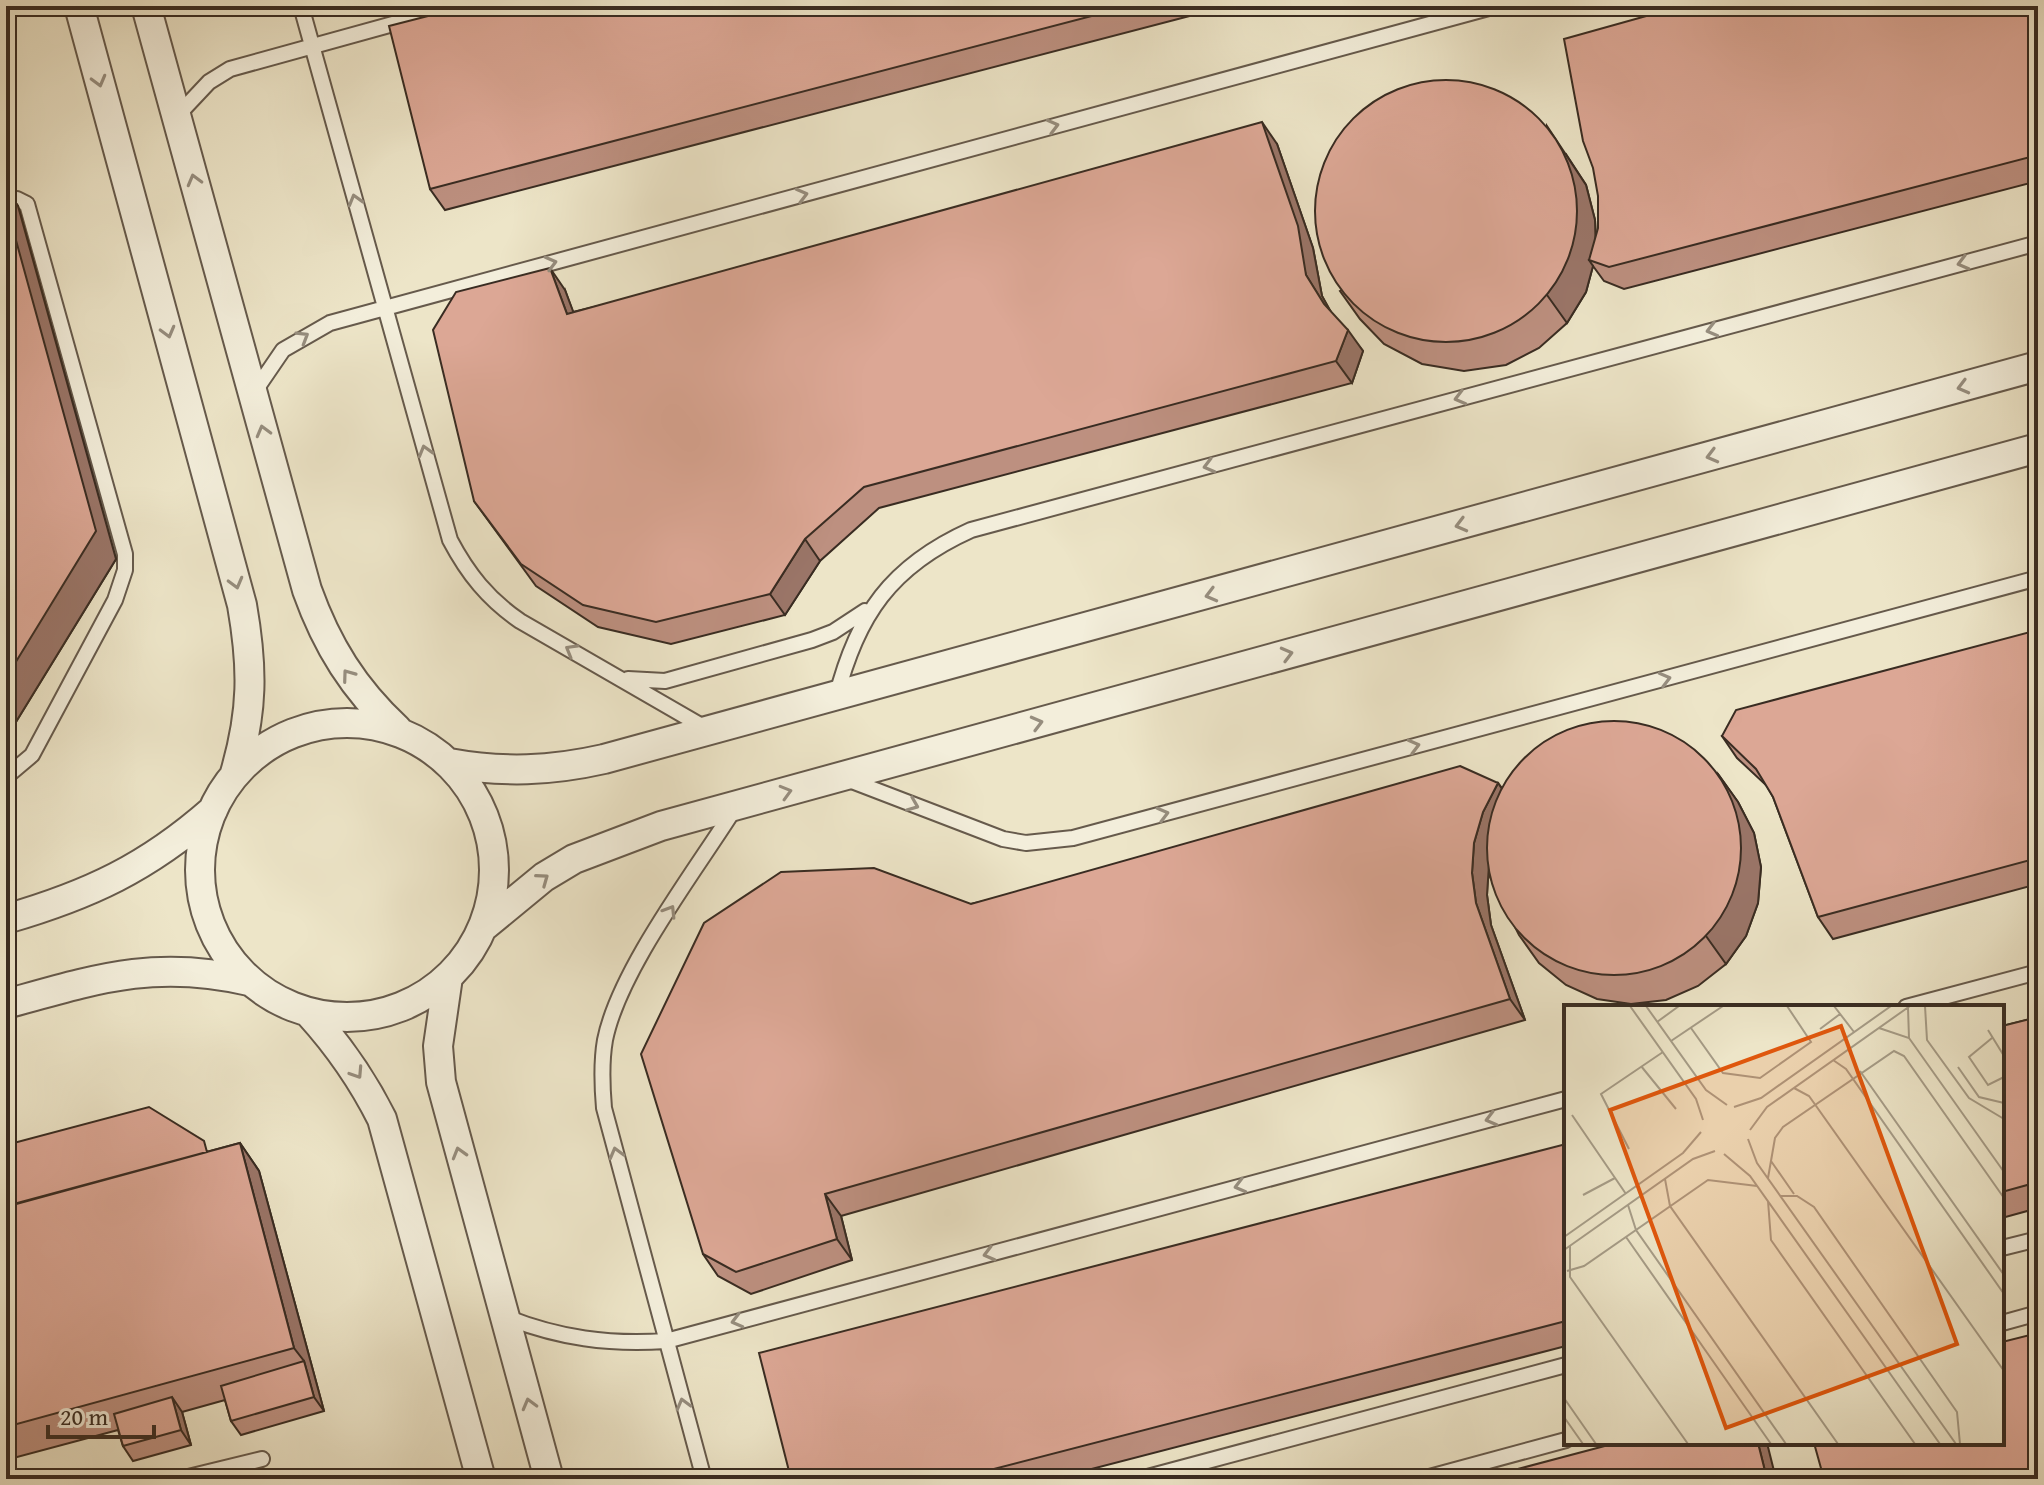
<svg xmlns="http://www.w3.org/2000/svg" width="2044" height="1485" font-family="'Gentium Book Plus',serif">
  <style>
    .lines { fill: none; stroke-linecap: round; stroke-linejoin: round }
    .service-casing { stroke: #665a4c; stroke-width: 18 }
    .minor-casing { stroke: #665a4c; stroke-width: 32 }
    .service { stroke: #f3eedb; stroke-width: 14 }
    .minor { stroke: #f3eedb; stroke-width: 28 }
    .wall { fill: #bd9080; stroke: #392c22; stroke-width: 2 }
    .shaded-wall { fill: #9a7568; stroke: #392c22; stroke-width: 2 }
    .building { fill: #dca795; stroke: #392c22; stroke-width: 2 }
    .oneway { stroke: #968d7e }
    .inset-road { fill: none; stroke: #a59b86; stroke-width: 2 }
    .view { fill: #df570d; fill-opacity: 0.15; stroke: #df570d; stroke-width: 4 }
    .inset-edge { fill: none; stroke: #392c22; stroke-width: 4 }
  </style>
  <rect width="100%" height="100%" fill="#ede5c8"/>
  <filter id="stains"><feTurbulence type="fractalNoise" baseFrequency=".0025" numOctaves="4"/><feColorMatrix values="0 0 0 0 .2 0 0 0 0 .09 0 0 0 0 .02 0 0 0 .5 -.17"/></filter>
  <radialGradient id="worn" r=".72"><stop offset=".6" stop-color="#630" stop-opacity="0"/><stop offset="1" stop-color="#630" stop-opacity=".3"/></radialGradient>
  <g class="lines">
    <g class="service-casing">
      <path id="service" d="M301,6L450,540C468,574 488,599 520,621L707,729
        M177,116L209,82L230,69L458,6
        M6,203L17,199L27,204L125,554V570L115,600L32,755L6,777
        M255,391L283,350L330,323L1496,6
        M628,679L665,681L812,640L833,632L865,611
        M836,698C857,615 891,566 971,530L2038,243
        M844,778L1003,839L1026,843L1073,838L2038,578
        M1906,1007L2038,972
        M2002,1248L2038,1239
        M506,1317C559,1338 609,1345 666,1341L1566,1099
        M2002,1323L2038,1313
        M180,1479L262,1459
        M704,1479L604,1108C602,1085 601,1063 605,1040C619,970 696,870 735,808
        M1140,1479L1566,1365
        M1422,1479L1566,1440"/>
    </g>
    <g class="minor-casing">
      <path id="minor" d="M79,6L242,605C253,668 253,711 235,773
        M146,6L307,590C327,646 354,689 397,729
        M200 870a147 147 0 1 1 294 0a147 147 0 1 1-294 0Z
        M449,763C503,773 551,771 604,759L2038,366
        M6,919C89,895 147,868 213,810
        M482,928L544,877L574,859L661,826L2038,448
        M448,977L438,1046L441,1082L549,1479
        M6,1004C96,979 155,959 249,981
        M309,1013C339,1046 362,1079 382,1119L481,1479"/>
    </g>
    <use href="#service" class="service"/>
    <use href="#minor" class="minor"/>
  </g>
  <path class="wall" d="M467,6H1228L445,210L430,189Z
    M2038,6V181L1624,289L1604,281L1593,266L1586,292L1567,323L1539,348L1506,365L1464,371L1422,364L1384,344L1360,319L1340,291L1566,154L1586,185L1595,220L1596,236Z
    M1277,144L1313,248L1322,296L1330,311L1363,351L1352,383L879,508L820,561L785,615L671,644L598,627L536,586L474,501L565,290L573,312Z
    M6,189L18,206L116,559L11,730L6,731Z
    M2038,630V884L1833,939L1818,917L1773,797L1767,786L1737,758L1722,736Z
    M1718,774L1738,802L1754,833L1761,867L1758,903L1746,936L1726,964L1698,986L1666,1000L1631,1004L1597,999L1566,985L1539,963L1519,935L1488,873L1487,895L1491,925L1525,1020L841,1216L852,1260L751,1294L718,1276L703,1254L971,904L1498,783L1502,788Z
    M2038,1017V1208L2002,1218V1026Z
    M240,1143L259,1171L324,1411L241,1435L231,1421L225,1400L182,1412L191,1445L133,1461L123,1446L118,1430L6,1460V1206Z
    M1566,1144V1346L1053,1479H791Z"/>
  <path class="shaded-wall" d="M1262,122L1277,144L1313,248L1322,296L1339,326L1324,304L1306,275Z
    M1547,126L1586,185L1595,220L1596,257L1589,260L1593,266L1586,292L1567,323L1547,295Z
    M6,189L18,206L116,559L11,730L6,723Z
    M550,268L565,290L582,335L567,314Z
    M1348,330L1363,351L1352,383L1336,361Z
    M805,539L820,561L785,615L770,594Z
    M1718,774L1738,802L1754,833L1761,867L1758,903L1746,936L1726,964L1706,936Z
    M1498,783L1513,805L1489,865L1487,895L1491,925L1525,1020L1510,999L1476,903L1472,873L1474,843L1483,812Z
    M240,1143L259,1171L324,1411L314,1397L304,1361L294,1348Z
    M825,1194L841,1216L852,1260L837,1239Z
    M172,1397L182,1412L191,1445L181,1430Z
    M1758,1443H1767L1776,1479H1767Z"/>
  <path class="building" d="M467,6H1130L430,189L389,26Z
    M1682,6H2038V155L1609,267L1589,260L1598,228V196L1593,168L1583,141L1564,39Z
    M1315 211a131 131 0 1 1 262 0a131 131 0 1 1-262 0Z
    M1262,122L1298,226L1306,275L1324,304L1348,330L1336,361L864,487L805,539L770,594L656,622L583,605L521,564L474,501L433,330L456,292L550,268L567,314Z
    M6,204L96,531L6,678Z
    M2038,630V858L1818,917L1773,797L1756,769L1722,736L1736,710Z
    M1487 848a127 127 0 1 1 254 0a127 127 0 1 1-254 0Z
    M1460,766L1498,783L1483,812L1474,843L1472,873L1476,903L1510,999L825,1194L837,1239L736,1272L703,1254L641,1054L704,923L781,872L874,868L971,904Z
    M2038,1017V1182L2002,1192V1026Z
    M149,1107L204,1141L207,1152L9,1206L6,1193V1145Z
    M240,1143L294,1348L6,1427V1206Z
    M1566,1144V1321L955,1479H791L759,1353Z
    M2038,1333V1479H1824L1814,1443H2002V1342Z
    M304,1361L314,1397L231,1421L221,1386Z
    M172,1397L181,1430L123,1446L114,1414Z
    M1616,1443H1758L1767,1479H1480Z"/>
  <defs><path id="oneway-chevron" d="M-2-3.5L2.5 0L-2 3.5" fill="none" stroke-width="1.6" stroke-linecap="round" stroke-linejoin="round" transform="scale(2)"/></defs>
  <g class="oneway">
    <use href="#oneway-chevron" transform="translate(99 81) rotate(75)"/>
    <use href="#oneway-chevron" transform="translate(1053 126) rotate(-15)"/>
    <use href="#oneway-chevron" transform="translate(194 180) rotate(-105)"/>
    <use href="#oneway-chevron" transform="translate(802 195) rotate(-15)"/>
    <use href="#oneway-chevron" transform="translate(355 200) rotate(-106)"/>
    <use href="#oneway-chevron" transform="translate(551 263) rotate(-15)"/>
    <use href="#oneway-chevron" transform="translate(1963 263) rotate(165)"/>
    <use href="#oneway-chevron" transform="translate(1712 330) rotate(165)"/>
    <use href="#oneway-chevron" transform="translate(168 332) rotate(75)"/>
    <use href="#oneway-chevron" transform="translate(303 337) rotate(-31)"/>
    <use href="#oneway-chevron" transform="translate(1963 387) rotate(165)"/>
    <use href="#oneway-chevron" transform="translate(1460 398) rotate(165)"/>
    <use href="#oneway-chevron" transform="translate(263 431) rotate(-105)"/>
    <use href="#oneway-chevron" transform="translate(425 451) rotate(-106)"/>
    <use href="#oneway-chevron" transform="translate(1712 456) rotate(165)"/>
    <use href="#oneway-chevron" transform="translate(1209 466) rotate(165)"/>
    <use href="#oneway-chevron" transform="translate(1461 525) rotate(165)"/>
    <use href="#oneway-chevron" transform="translate(236 583) rotate(75)"/>
    <use href="#oneway-chevron" transform="translate(1211 595) rotate(165)"/>
    <use href="#oneway-chevron" transform="translate(571 650) rotate(-150)"/>
    <use href="#oneway-chevron" transform="translate(1287 654) rotate(-15)"/>
    <use href="#oneway-chevron" transform="translate(348 675) rotate(-126)"/>
    <use href="#oneway-chevron" transform="translate(1665 679) rotate(-15)"/>
    <use href="#oneway-chevron" transform="translate(1037 723) rotate(-15)"/>
    <use href="#oneway-chevron" transform="translate(1414 746) rotate(-15)"/>
    <use href="#oneway-chevron" transform="translate(786 792) rotate(-16)"/>
    <use href="#oneway-chevron" transform="translate(913 805) rotate(22)"/>
    <use href="#oneway-chevron" transform="translate(1163 814) rotate(-15)"/>
    <use href="#oneway-chevron" transform="translate(543 879) rotate(-36)"/>
    <use href="#oneway-chevron" transform="translate(670 911) rotate(-58)"/>
    <use href="#oneway-chevron" transform="translate(357 1073) rotate(57)"/>
    <use href="#oneway-chevron" transform="translate(1491 1119) rotate(165)"/>
    <use href="#oneway-chevron" transform="translate(459 1153) rotate(-106)"/>
    <use href="#oneway-chevron" transform="translate(616 1153) rotate(-105)"/>
    <use href="#oneway-chevron" transform="translate(1240 1186) rotate(165)"/>
    <use href="#oneway-chevron" transform="translate(989 1254) rotate(165)"/>
    <use href="#oneway-chevron" transform="translate(737 1321) rotate(165)"/>
    <use href="#oneway-chevron" transform="translate(529 1404) rotate(-105)"/>
    <use href="#oneway-chevron" transform="translate(683 1404) rotate(-105)"/>
  </g>
  <g transform="translate(1564 1005)">
    <rect width="440" height="440" fill="#ede5c8"/>
    <path class="inset-road" d="M66,1L132,94L139,115M82,1L142,85L163,100M270,1L290,27M361,1L363,35L405,93L440,114M344,3L345,33M93,17L115,1M127,23L159,68L196,73L247,37L223,1M315,23L345,33L440,167M256,24L276,9M424,25L440,51M428,33L405,52L424,80L440,72M107,36L159,1M269,55L282,64L440,289M77,61L112,104M394,62L415,92L440,98M296,66L440,270M230,83L245,91L440,366M170,102L197,93L327,1M8,110L62,189M186,125L203,102L346,1M184,134L193,158L392,439M65,144L37,89L99,47M160,149L186,171L376,439M207,156L230,189M204,173L211,133L219,122L330,46L340,51L440,193M101,174L106,201L274,439M19,190L51,173M216,191H233L250,202L393,407L396,439M204,196L207,235L351,439M64,200L72,225L222,439M0,232L119,148L137,127M62,232L207,439M6,241V272L124,439M0,245L129,154L151,146M3,266L20,261L144,175L193,181M0,393L32,439M0,412L19,439"/>
    <path class="view" d="M277,21L393,339L162,423L46,105Z"/>
    <rect width="440" height="440" class="inset-edge"/>
  </g>
  <rect width="2044" height="1485" fill="none" stroke="#ede5c8" stroke-width="32"/>
  <rect x="8" y="8" width="2028" height="1469" fill="none" stroke="#392c22" stroke-width="4"/>
  <rect x="16" y="16" width="2012" height="1453" fill="none" stroke="#392c22" stroke-width="2"/>
  <path d="M48 1425v12h106v-12" fill="none" stroke="#392c22" stroke-width="4"/>
  <text x="60" y="1425" font-size="24" fill="#392c22" stroke="#f3eedb" stroke-width="6" paint-order="stroke">20 m</text>
  <rect width="100%" height="100%" filter="url(#stains)"/>
  <rect width="100%" height="100%" fill="url(#worn)"/>
</svg>
